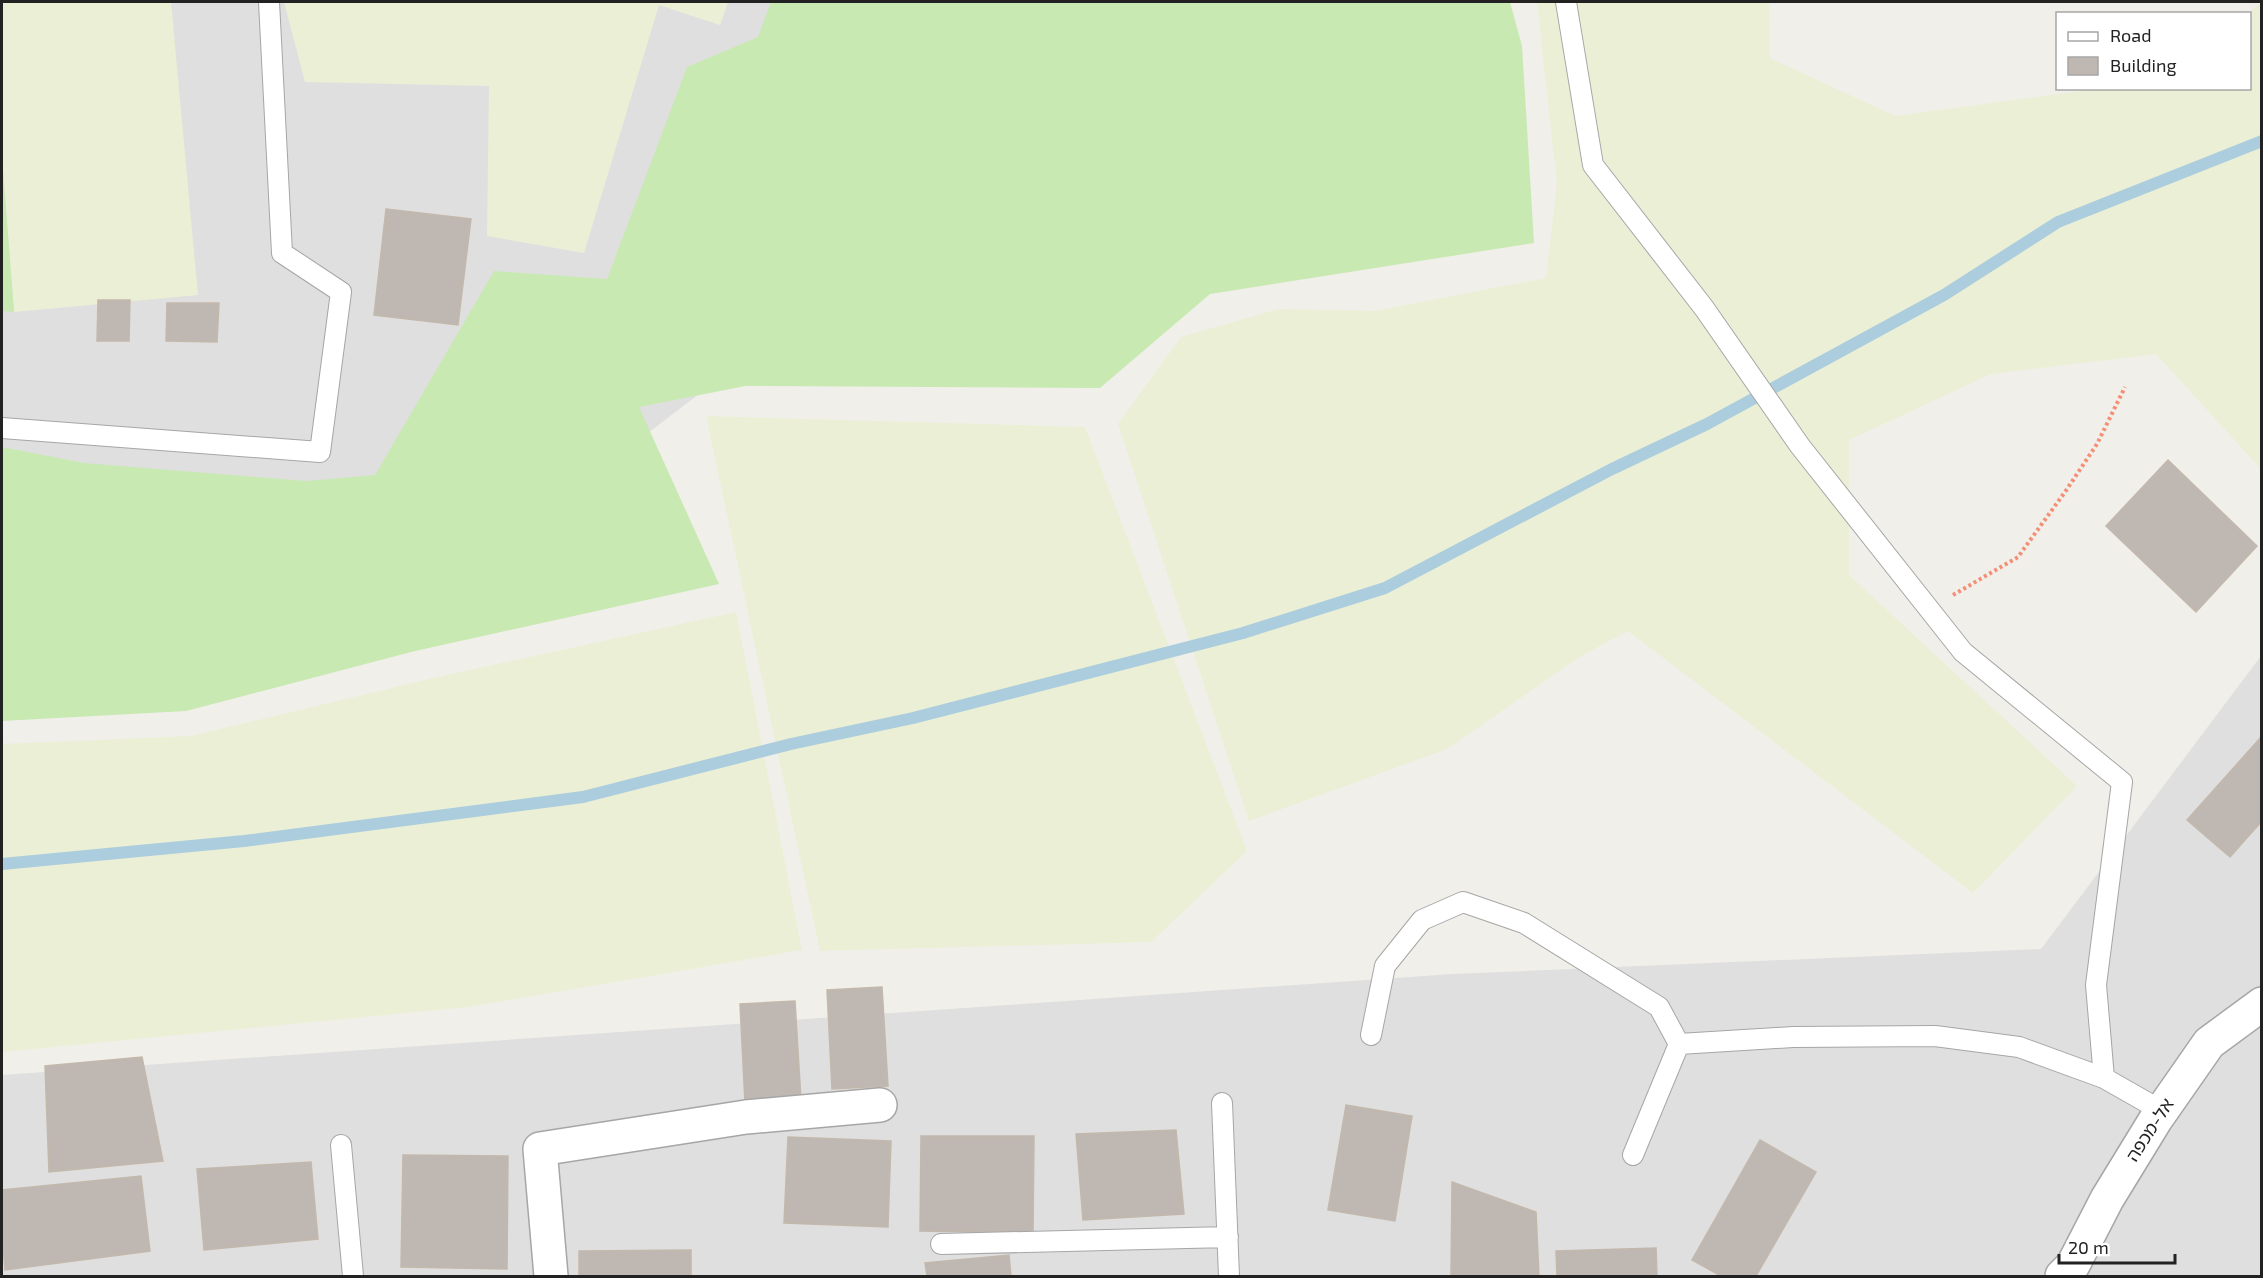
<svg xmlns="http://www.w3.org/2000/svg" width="2263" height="1278" font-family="'Exo 2','Noto Sans Hebrew',sans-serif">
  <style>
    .residential { fill: #e0dfdf }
    .farmland { fill: #ebefd6 }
    .grass { fill: #c8e9b2 }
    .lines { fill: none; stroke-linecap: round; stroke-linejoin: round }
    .stream { stroke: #abcddd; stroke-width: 12 }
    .building { fill: #bfb8b2; stroke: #c3b8ac; stroke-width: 1.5 }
    .service-casing { stroke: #a6a6a6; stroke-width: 22 }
    .minor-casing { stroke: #a6a6a6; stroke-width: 36 }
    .tertiary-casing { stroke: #a6a6a6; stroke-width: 36 }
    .path { stroke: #f58e76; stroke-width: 4; stroke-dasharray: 3 3; stroke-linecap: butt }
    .service { stroke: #fff; stroke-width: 20 }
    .minor { stroke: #fff; stroke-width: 33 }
    .tertiary { stroke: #fff; stroke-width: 33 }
    .labels { text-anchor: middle; stroke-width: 5; stroke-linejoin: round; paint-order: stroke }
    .street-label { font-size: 18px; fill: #222; stroke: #fff }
  </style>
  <rect width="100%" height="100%" fill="#f1efe9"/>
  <path class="residential" d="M2,2H1245L1164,38L537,518L2,660Z
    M2261,656V1276H2V1075L1453,974L2041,949Z"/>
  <path class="farmland" d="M2,2H171L198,295L14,312L2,158Z
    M284,2H728L720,25L659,5L584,253L487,236L489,86L305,82Z
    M1537,2H1769L1770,58L1895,116L2095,89L2250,88V14L2248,13L2261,3V469L2156,354L1991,374L1849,440V575L2077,786L1973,893L1628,631L1581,656L1447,749L1249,821L1118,424L1181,337L1279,309L1375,311L1546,278L1557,184Z
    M706,416L1085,427L1247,851L1151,942L820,951Z
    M736,612L802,950L468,1007L2,1052V744L191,736L442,676Z"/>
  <path class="grass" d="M771,2H1510L1522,46L1534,243L1210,294L1100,388L745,386L639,407L719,584L415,651L186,711L2,721V447L84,463L307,481L375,475L494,271L607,279L687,67L758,37Z
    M2,158L14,312L2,311Z"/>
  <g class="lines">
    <path class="stream" d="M2,864L244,841L583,797L791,744L913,718L1243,633L1385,588L1612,469L1707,424L1944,295L2058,222L2262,141"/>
  </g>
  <path class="building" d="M386,209L471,219L458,325L374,315Z
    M98,300H130L129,341H97Z
    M167,303H219L217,342L166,341Z
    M2168,460L2257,546L2196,612L2106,526Z
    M2262,736V821L2230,857L2187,820Z
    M882,987L888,1086L832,1089L827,990Z
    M795,1001L801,1100L745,1103L740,1004Z
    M142,1057L163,1161L49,1172L45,1066Z
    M1346,1105L1412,1116L1395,1221L1328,1210Z
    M1176,1130L1184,1214L1083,1220L1076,1134Z
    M921,1136H1034L1033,1233L920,1231Z
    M788,1137L891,1141L888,1227L784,1223Z
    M1760,1140L1816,1172L1756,1276H1721L1692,1260Z
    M403,1155L508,1156L507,1269L401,1267Z
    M311,1162L318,1239L204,1250L197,1169Z
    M141,1176L150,1251L5,1270L2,1234V1190Z
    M1452,1182L1536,1212L1539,1276H1451Z
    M1656,1248L1657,1276H1557L1556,1251Z
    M691,1250V1276H579V1251Z
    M1009,1255L1011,1276H927L925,1263Z"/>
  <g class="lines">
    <g class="service-casing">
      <path id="service" d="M1566,2L1593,165L1704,308L1800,446L1963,652L2122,782L2096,985L2104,1078L2162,1111
        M2,428L320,452L341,292L282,253L269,2
        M1371,1035L1385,966L1422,920L1463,902L1524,923L1659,1007L1679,1044L1793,1037L1935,1036L2019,1047L2104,1078
        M1222,1103L1229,1276
        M341,1145L353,1276
        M1633,1155L1679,1044
        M941,1244L1228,1237"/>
    </g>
    <g class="minor-casing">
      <path id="minor" d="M551,1276L540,1149L746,1117L880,1105"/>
    </g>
    <g class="tertiary-casing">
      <path id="tertiary" d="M2062,1276L2073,1265L2107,1199L2156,1119L2209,1043L2262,1004"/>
    </g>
    <path class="path" d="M1953,595L2018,557L2065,492L2097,444L2125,387"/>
    <use href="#service" class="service"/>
    <use href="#minor" class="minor"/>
    <use href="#tertiary" class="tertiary"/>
  </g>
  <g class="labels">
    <g class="street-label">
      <text transform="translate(2150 1130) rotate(-57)" y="6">אל-מכפה</text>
    </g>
  </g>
  <rect width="2263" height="1278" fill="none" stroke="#222222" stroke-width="6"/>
  <rect x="2056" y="12" width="195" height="78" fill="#ffffff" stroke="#a7a7a7" stroke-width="1.5"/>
  <rect x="2068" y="32" width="30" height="9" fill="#ffffff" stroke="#a7a7a7" stroke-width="1.5"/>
  <text x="2110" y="42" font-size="18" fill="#222222">Road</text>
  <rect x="2068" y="57" width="30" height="18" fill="#bfb8b2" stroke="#a7a7a7" stroke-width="1.5"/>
  <text x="2110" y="72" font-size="18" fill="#222222">Building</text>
  <path d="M2059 1254v9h116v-9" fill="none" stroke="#222222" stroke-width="3"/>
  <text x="2068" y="1254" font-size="18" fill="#222222" stroke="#ffffff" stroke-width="4.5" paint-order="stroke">20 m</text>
</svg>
